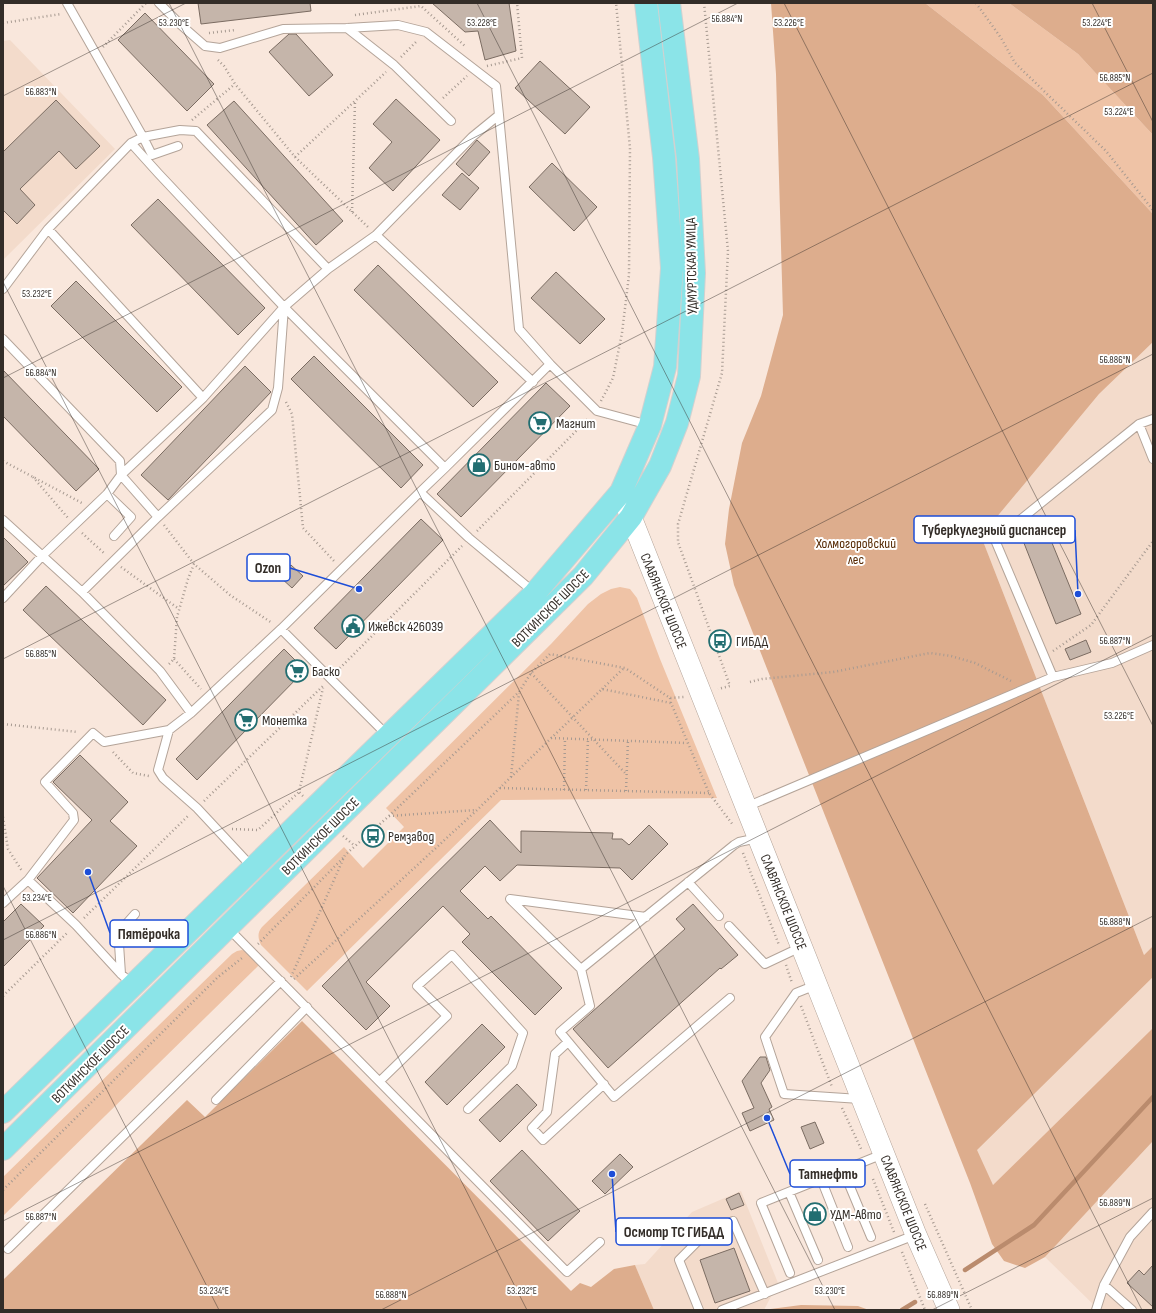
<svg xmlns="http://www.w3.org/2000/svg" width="1156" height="1313" font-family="'Sofia Sans Condensed',sans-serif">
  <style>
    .built { fill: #f3dbcb }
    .green { fill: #efc3a6 }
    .forest { fill: #ddad8d }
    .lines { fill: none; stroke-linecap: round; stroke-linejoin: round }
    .stream { stroke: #ba8b6d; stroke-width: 4.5 }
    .building { fill: #c5b5aa; stroke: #7b6c62 }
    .service-casing { stroke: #b4a499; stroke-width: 10 }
    .secondary-casing { stroke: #b4a499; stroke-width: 22 }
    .primary-casing { stroke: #d2d1d0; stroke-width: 24 }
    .path { stroke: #a79a91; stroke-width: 2.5; stroke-dasharray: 1 3; stroke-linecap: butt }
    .service { stroke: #fff; stroke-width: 8 }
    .secondary { stroke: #fff; stroke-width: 21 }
    .primary { stroke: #8be4e8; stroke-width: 22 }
    .ticks { fill: none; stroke: #332d28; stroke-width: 1; stroke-opacity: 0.45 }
    .labels { text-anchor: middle; stroke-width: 4; stroke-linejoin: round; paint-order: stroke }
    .street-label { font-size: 14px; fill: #332d28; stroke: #fff }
    .poi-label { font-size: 14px; fill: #332d28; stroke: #fff; text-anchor: start }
    .park-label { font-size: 14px; fill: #572a04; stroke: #fff }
    .ticks-label { font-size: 10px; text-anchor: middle; fill: #332d28; stroke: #fff; stroke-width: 4; stroke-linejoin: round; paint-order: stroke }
    .leader { fill: none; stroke: #1d4ed8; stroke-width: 1.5 }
    .callout-dot { fill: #1d4ed8; stroke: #fff; stroke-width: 1.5 }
    .callout { fill: #fff; stroke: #1d4ed8; stroke-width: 1.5 }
    .callout-label { font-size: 15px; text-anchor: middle; font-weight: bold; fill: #332d28 }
  </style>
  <rect width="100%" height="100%" fill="#f9e7dc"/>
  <path class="built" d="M10,40L115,149L3,260V41Z
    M1153,342V946L1144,955L981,536L1099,394Z
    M1153,977V1028L993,1186L976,1150Z
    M1153,1141V1310H1099L1045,1257Z
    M741,1191L778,1283L764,1310H654L635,1265L645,1264L692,1212Z"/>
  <path class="green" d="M925,3H1009L1078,54L1153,135V214L1043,95Z
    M620,587L630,589L637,598L660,659L717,798L501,800L307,991L261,945C258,938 257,933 262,927L344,847L363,868L404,827L386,808L551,644L588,604L601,594L611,589Z
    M242,950L247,952L259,965L3,1216V1177L232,954L237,951Z"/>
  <path class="forest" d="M771,3H925L1043,95L1153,214V342L1099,394L981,536L1144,955L1153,946V977L977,1150L993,1185L1153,1028V1141L1045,1257L1025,1268L1004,1261L992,1244L970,1183L734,585L725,544L729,509L742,443L761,396L783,315L776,74Z
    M1009,3H1153V135L1078,54Z
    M302,1021L571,1291L580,1283L591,1287L614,1269L635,1265L654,1310H3V1280L187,1100L205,1117Z
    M801,1305L858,1306L869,1310H763Z"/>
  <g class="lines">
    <path class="stream" d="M965,1270L1034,1225L1153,1097
      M902,1310L915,1302"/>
  </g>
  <path class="building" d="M198,3H310L311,11L201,24Z
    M432,3H509L516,51L485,60L478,31L465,32Z
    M145,13L214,84L187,111L118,40Z
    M289,34H296L333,75L309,96L269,52Z
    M540,61L590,107L565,134L515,88Z
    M396,99L440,140L393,191L369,168L392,142L373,124Z
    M56,100L100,146L76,169L59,151L20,189L35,205L17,224L3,210V152Z
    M234,101L343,221L316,245L207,125Z
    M477,140L490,152L469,176L456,164Z
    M552,163L597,207L574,231L529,187Z
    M462,173L479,188L460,210L442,195Z
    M158,199L265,308L238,335L131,225Z
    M378,265L498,382L473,407L354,290Z
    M556,272L605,319L580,344L531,298Z
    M76,281L182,387L157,412L51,306Z
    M314,356L423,465L401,488L291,379Z
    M245,366L271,392L168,500L141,475Z
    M3,370L99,469L76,491L3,416Z
    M546,383L570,406L461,517L437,494Z
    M1041,516L1081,614L1056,624L1018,528L1026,522Z
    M421,519L443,540L336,649L314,628Z
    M3,537L28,562L3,586Z
    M291,565L303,576L292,588L280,577Z
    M46,586L166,700L143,725L23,610Z
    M1086,640L1091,652L1070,660L1065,649Z
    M284,649L305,670L197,780L176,759Z
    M80,755L128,802L110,821L137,846L73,913L37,878L92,820L53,782Z
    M490,820L521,853V831L613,833L612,839H622L629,845L649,825L668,844L632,880L620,868L517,865L500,881L485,866L460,891L488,919L491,916L562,988L535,1015L462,942L470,934L443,906L366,982L390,1006L366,1030L322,986Z
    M21,904L44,926L3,967V922Z
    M693,904L738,955L721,969L720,968L608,1068L573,1029L685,929L676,919Z
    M482,1024L505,1047L447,1105L425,1082Z
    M760,1057H766L770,1070L761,1083L772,1107L769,1109L774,1120L750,1131L742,1113L754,1108L742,1081Z
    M517,1084L537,1105L500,1142L479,1120Z
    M815,1122L824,1143L810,1149L801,1127Z
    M522,1150L580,1211L548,1241L490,1181Z
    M620,1154L633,1167L605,1194L592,1181Z
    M739,1193L744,1205L731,1210L726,1199Z
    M734,1248L750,1291L715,1303L700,1260Z
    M1153,1265V1307L1127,1283L1139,1270L1144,1275Z"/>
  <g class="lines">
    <g class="service-casing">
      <path id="service" d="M347,28L394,65L451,121
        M131,143L158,173L284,307L445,468
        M178,146L152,155L143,137L180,130L196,131L328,269
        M48,229L203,398
        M376,235L533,382
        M3,289L48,229L131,143L143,137L67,3
        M3,339L120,461L121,475L158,517
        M550,364L597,411L649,425
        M1153,419L1139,424L1153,459
        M420,492L469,538L535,593
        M107,494L131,517L114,536
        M3,520L82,592L160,671L191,713
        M82,592L158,517L272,410L278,388L284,307
        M3,598L42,556L107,494L121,475L203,398L284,307L328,269L376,235L472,137L499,115L496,86L426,32L398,25L347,28L283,29L220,48L205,46L181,25L159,3
        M281,629L388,736
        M1053,677L995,540L1139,424
        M746,807L1053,677L1112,663L1153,645
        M252,867L197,808L163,778L158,770L169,730L191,713L281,629L420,492L445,468L550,364L519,329L499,115
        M28,880L76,925L121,974L133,985
        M688,882L719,916
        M3,903L28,880L74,820L73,813L45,782L93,733L104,742L169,730
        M646,917L510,899L581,969L734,845L739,842L758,838
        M729,926L765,964L801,947
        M228,928L567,1272L600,1242
        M581,969L590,1006L560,1032L614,1097L730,998
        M121,974L119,944L120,931L135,914
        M816,985L796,993L765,1037L784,1094L860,1099
        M568,1042L555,1054L547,1112L532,1128L543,1140L604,1084
        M380,1081L447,1016L417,986L452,955L523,1033L512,1066L468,1109
        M216,1100L307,1007
        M843,1170L871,1237
        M821,1179L848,1247
        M789,1192L818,1260
        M8,1249L281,981
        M790,1273L761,1203L883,1154
        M1104,1285L1132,1310
        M699,1310L679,1260L703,1236L733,1221L765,1294
        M722,1310L915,1235
        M1096,1310L1104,1285L1130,1237L1153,1212"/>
    </g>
    <g class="secondary-casing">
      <path id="secondary" d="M625,502L916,1235L949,1310"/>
    </g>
    <g class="primary-casing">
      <path id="primary" d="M3,1112L535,593L621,492L650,425L665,367L672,268L664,157L646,3
        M3,1149L583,576L631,517L660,466L677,423L689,376L694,273L688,159L669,3"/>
    </g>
    <path class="path" d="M704,3L728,251L722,373L678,524V542L730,686L718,689
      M976,3L1001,38L1015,63L1106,151L1153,210
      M355,15L421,6L466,47
      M3,23L61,14
      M209,33L235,30
      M103,47L146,3
      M401,57L417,41
      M218,60L224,66L235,84L295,157L369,228
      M487,66L522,58L517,3
      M443,98L467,76
      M192,120L235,84
      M295,157L386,72
      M352,212L355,101
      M601,401L613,378L622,333L629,275L630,148L616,3
      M286,402L292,414L303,528L335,562
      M3,461L82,503
      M33,477L68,518
      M164,525L194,564L230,595L272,623
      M477,531L589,418
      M82,533L105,554
      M121,567L179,609
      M1053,651L1091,625L1153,541
      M174,659L201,689
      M169,664L174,659L177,617L188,579L194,564
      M337,671L462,546
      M531,673L627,775
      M750,682L762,679L833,672L930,653L951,656L975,663L1013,682
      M602,689L624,668
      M670,698L671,703L709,793L733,825
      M3,724L78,732
      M551,738L687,743
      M113,752L133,773L149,776
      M511,777L519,693
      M500,788L709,793
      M564,790L565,738
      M586,790L588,739
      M626,791L628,740
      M303,796L299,792L323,688
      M204,801L323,686
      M389,816L476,810
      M3,817L8,849L22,871
      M232,829L258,830L299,792
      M343,836L355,846
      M743,853L779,945
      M84,918L189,815
      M258,944L343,858
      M786,965L792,983
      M291,977L345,855L389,816L519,692L531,673L550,654L625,668L670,698L684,697
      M294,979L477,810L602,689L671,703
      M3,996L68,932
      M801,1006L832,1087
      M842,1108L862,1151
      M873,1179L894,1232
      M3,1190L218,977L242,958
      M925,1204L972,1310
      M902,1252L925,1310"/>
    <use href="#service" class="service"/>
    <use href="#secondary" class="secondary"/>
    <use href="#primary" class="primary"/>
  </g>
  <path class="ticks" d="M169,3L835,1310M477,3L1142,1310M784,3L1153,726M1092,3L1153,122M3,96L186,3M3,282L527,1310M3,378L738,3M3,659L1153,73M3,886L219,1310M3,940L1153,354M3,1221L1153,635M381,1310L1153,916M932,1310L1153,1198"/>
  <defs>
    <g id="supermarket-ring" transform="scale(1.15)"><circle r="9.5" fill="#fff" stroke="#226e71" stroke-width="1.5"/><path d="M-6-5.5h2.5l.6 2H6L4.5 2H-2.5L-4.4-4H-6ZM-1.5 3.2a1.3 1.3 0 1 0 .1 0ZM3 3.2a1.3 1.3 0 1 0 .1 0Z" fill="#226e71"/></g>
    <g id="shop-ring" transform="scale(1.15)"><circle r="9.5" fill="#fff" stroke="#226e71" stroke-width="1.5"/><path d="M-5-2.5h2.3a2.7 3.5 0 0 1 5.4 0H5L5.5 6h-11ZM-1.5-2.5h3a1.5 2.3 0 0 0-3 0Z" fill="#226e71"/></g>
    <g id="civic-ring" transform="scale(1.15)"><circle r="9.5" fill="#fff" stroke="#226e71" stroke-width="1.5"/><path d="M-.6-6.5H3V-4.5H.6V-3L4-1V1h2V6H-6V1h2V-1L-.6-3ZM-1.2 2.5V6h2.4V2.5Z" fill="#226e71"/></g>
    <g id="bus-ring" transform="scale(1.15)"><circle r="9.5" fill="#fff" stroke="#226e71" stroke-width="1.5"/><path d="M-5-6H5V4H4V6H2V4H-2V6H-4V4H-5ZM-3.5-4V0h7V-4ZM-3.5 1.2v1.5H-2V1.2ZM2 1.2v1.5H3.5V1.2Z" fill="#226e71"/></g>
  </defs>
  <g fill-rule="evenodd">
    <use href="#supermarket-ring" x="540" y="423"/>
    <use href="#shop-ring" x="479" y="465"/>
    <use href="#civic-ring" x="353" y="626"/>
    <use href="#bus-ring" x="720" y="641"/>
    <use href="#supermarket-ring" x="297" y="671"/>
    <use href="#supermarket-ring" x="246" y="720"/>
    <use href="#bus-ring" x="373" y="836"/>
    <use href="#shop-ring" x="815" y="1214"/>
  </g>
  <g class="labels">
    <g class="street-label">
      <text transform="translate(691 266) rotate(-91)" y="5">УДМУРТСКАЯ УЛИЦА</text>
      <text transform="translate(664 601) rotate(68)" y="5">СЛАВЯНСКОЕ ШОССЕ</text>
      <text transform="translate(550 608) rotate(-45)" y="5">ВОТКИНСКОЕ ШОССЕ</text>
      <text transform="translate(320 836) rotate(-45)" y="5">ВОТКИНСКОЕ ШОССЕ</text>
      <text transform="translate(784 902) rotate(68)" y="5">СЛАВЯНСКОЕ ШОССЕ</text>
      <text transform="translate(90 1064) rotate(-45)" y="5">ВОТКИНСКОЕ ШОССЕ</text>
      <text transform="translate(904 1203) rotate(68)" y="5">СЛАВЯНСКОЕ ШОССЕ</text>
    </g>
    <g class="poi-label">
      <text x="556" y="428">Магнит</text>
      <text x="494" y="470">Бином-авто</text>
      <text x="368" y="631">Ижевск 426039</text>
      <text x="736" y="646">ГИБДД</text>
      <text x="312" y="676">Баско</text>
      <text x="262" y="725">Монетка</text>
      <text x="388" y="841">Ремзавод</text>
      <text x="830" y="1219">УДМ-Авто</text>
    </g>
    <g class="park-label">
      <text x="856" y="548">Холмогоровский<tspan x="856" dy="16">лес</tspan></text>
    </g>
  </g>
  <g class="ticks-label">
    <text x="727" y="22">56.884°N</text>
    <text x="174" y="26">53.230°E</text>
    <text x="482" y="26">53.228°E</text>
    <text x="789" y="26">53.226°E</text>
    <text x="1097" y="26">53.224°E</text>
    <text x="1115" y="81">56.885°N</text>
    <text x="41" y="95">56.883°N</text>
    <text x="1119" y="115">53.224°E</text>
    <text x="37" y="297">53.232°E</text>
    <text x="1115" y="363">56.886°N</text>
    <text x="41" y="376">56.884°N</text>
    <text x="1115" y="644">56.887°N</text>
    <text x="41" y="657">56.885°N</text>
    <text x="1119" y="719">53.226°E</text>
    <text x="37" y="901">53.234°E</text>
    <text x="1115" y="925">56.888°N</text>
    <text x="41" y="938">56.886°N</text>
    <text x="1115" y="1206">56.889°N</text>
    <text x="41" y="1220">56.887°N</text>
    <text x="214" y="1294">53.234°E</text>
    <text x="522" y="1294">53.232°E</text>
    <text x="830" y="1294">53.230°E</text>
    <text x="391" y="1298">56.888°N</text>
    <text x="943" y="1298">56.889°N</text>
  </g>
  <path class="leader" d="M1078 594L1075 530M359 589L290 568M88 872L110 933M767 1118L790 1174M612 1174L616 1232"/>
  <g class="callout-dot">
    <circle cx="1078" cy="594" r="4"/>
    <circle cx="359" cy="589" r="4"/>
    <circle cx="88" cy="872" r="4"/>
    <circle cx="767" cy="1118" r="4"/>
    <circle cx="612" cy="1174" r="4"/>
  </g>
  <g class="callout">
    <rect x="914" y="516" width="161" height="27" rx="4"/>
    <rect x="247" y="554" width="43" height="27" rx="4"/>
    <rect x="110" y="920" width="78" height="27" rx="4"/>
    <rect x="790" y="1160" width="75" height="27" rx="4"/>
    <rect x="616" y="1218" width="116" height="27" rx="4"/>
  </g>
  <g class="callout-label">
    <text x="994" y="535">Туберкулезный диспансер</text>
    <text x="268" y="573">Ozon</text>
    <text x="149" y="939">Пятёрочка</text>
    <text x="828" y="1179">Татнефть</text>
    <text x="674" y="1237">Осмотр ТС ГИБДД</text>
  </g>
  <rect width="1156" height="1313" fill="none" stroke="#332d28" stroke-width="8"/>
</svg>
